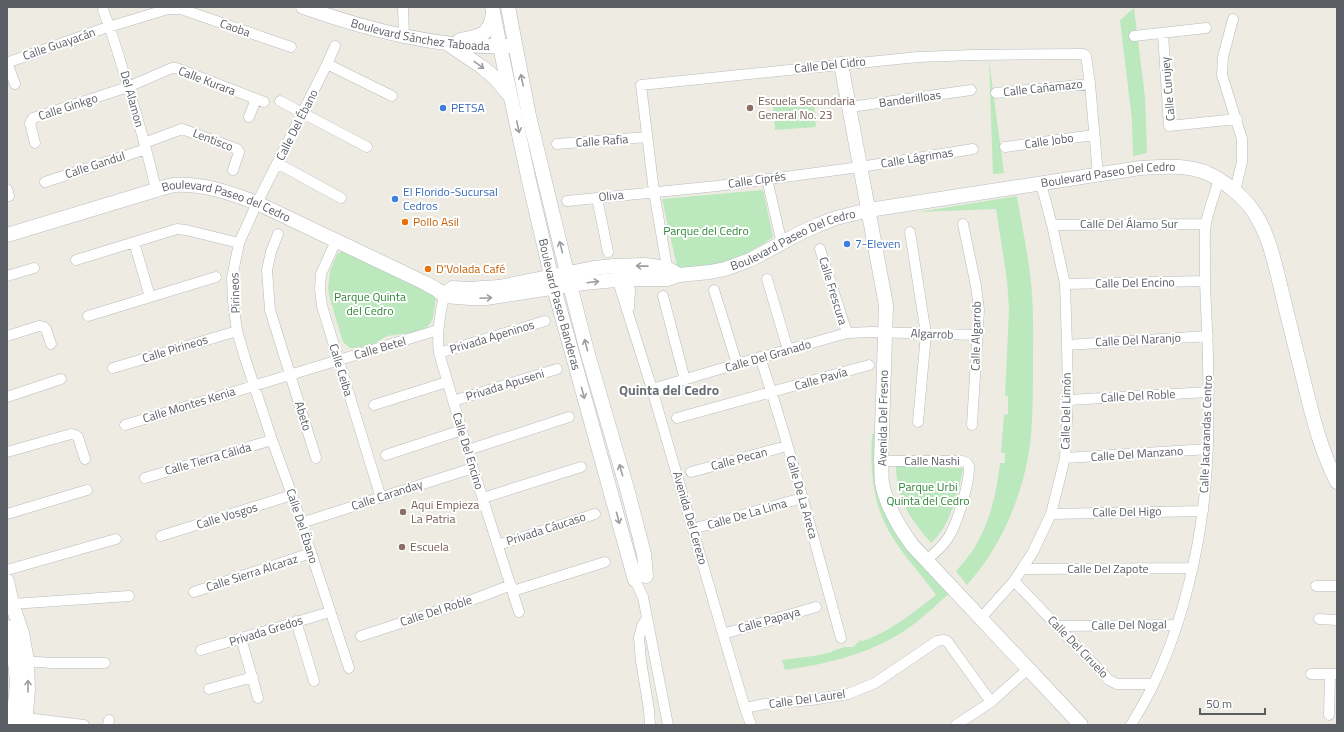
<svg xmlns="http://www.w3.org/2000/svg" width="1344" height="732" font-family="'Titillium Web',sans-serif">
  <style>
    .green { fill: #bce8be }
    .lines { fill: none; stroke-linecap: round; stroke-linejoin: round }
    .street-casing { stroke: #b7babf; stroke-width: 11 }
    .secondary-casing { stroke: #b7bbc1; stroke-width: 15 }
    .street { stroke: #fff; stroke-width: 10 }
    .secondary { stroke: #fff; stroke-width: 14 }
    .oneway { stroke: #9c9ea2 }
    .shop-dot { fill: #3f7fe0; stroke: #fff; stroke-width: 1.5 }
    .education-dot { fill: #8d6e63; stroke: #fff; stroke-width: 1.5 }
    .food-dot { fill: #e8710a; stroke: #fff; stroke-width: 1.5 }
    .labels { text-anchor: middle; stroke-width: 4; stroke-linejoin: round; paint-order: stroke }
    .street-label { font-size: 12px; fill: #5a5e64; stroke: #fff }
    .education-label { font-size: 12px; fill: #785e54; stroke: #fff; text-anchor: start }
    .shop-label { font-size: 12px; fill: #366cbe; stroke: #fff; text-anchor: start }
    .food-label { font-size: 12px; fill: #c56008; stroke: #fff; text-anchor: start }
    .park-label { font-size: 12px; fill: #2f8637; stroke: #fff }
    .quarter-label { font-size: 14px; font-weight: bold; fill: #6b7076; stroke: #fff }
  </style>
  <rect width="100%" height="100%" fill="#eeece2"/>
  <path class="green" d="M1134,8L1145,97L1147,153L1133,156L1132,120L1120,20Z
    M989,60L1004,173L993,174Z
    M814,104L816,127L775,130L773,107Z
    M763,190L773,237C755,251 722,267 699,269C692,270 684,268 677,267L662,199Z
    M1017,196C1021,222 1027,248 1030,274C1034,303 1033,332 1033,361C1033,387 1033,412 1031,437C1025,491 1003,545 967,585L956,571C963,563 970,555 975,547C990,521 997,492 1000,463H1005V453H1001L1004,415L1008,414V396H1005L1009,309L1007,280L996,209L918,212Z
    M344,250L436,294C433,323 435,329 404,334C399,334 393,335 388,336C384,337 381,340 377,342C369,346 359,348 350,348L343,342L330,299L328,289L330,271L337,254Z
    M875,433L877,483L950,593C937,604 924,617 910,627C874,653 828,664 785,670L782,660L813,656L832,652V651L844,647H853L860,640L863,641C893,630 911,614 936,595C922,575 905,558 893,538C872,506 870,470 872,434Z
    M896,466L963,468C960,489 949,529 931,543C909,517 897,501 896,466Z"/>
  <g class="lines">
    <g class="street-casing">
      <path id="street" d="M403,7L404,36
        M103,10C112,32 119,56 126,80C137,116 148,153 156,190
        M1233,19L1223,57L1222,75L1242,139V162L1235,191
        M1163,33L1169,126L1237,119
        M1134,36L1206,28
        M335,46L327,64L257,203L239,243L232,278L233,301L237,331L245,358L272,440L292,495L349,668
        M327,64L392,96
        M15,84L8,65L9,62L102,29L168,9H181L291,47
        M996,93L1090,84
        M280,101L367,147
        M850,107L971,90
        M249,117L256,99
        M35,143L30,123L33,118L128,87L172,68H176L264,102
        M144,143L182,129L237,149L239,152L233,170
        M557,144L647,137
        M1005,147L1094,135
        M277,163L341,198
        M767,179L782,244
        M45,182L146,149
        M7,189L9,196
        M597,198L608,252
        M567,201L717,186L860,167L973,149
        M963,224L976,286L979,310L972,425
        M1052,225L1206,224
        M910,232L926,334L918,422
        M278,234L271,252L267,270L270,310L316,458
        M336,241L321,274L320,289L322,306L381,498
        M134,242L150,297
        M820,249L847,333
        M76,260L177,229L186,230L239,243
        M668,273L654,192L641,85L918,57L974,55L1083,54L1086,56L1090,84L1098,175
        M626,274L630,290L629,308
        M616,275L652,389L723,634L745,708L751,725
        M7,276L34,268
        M767,279L788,350
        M1065,284L1205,281
        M445,290C441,311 436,332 439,353L473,468L519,612
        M714,290L737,364
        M663,296L685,380
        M88,316L216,277
        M7,336L39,326L44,327L46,329L51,344
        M1067,345L1208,336
        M439,353L545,321
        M760,357C791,450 815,544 841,638
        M113,368L237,331
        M652,389L737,364L847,333L872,332L978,335
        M7,397L61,379
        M1068,400L1209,392
        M453,401L557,369
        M374,405L447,382
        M677,418L869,365
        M125,425L438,330
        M468,450L569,417
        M7,452L71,434L75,435L78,437L85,459
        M386,455L462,430
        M1065,458L1208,449
        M881,461H962L967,463L969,466C970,481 957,525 948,538C942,547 934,554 926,560
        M691,472L787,446
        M145,478L272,440
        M483,498L581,467
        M7,514L87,490
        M1051,514L1203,511
        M301,523L473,468
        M693,529L802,498
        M161,536L292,495
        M498,545L595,514
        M1023,569L1193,568
        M7,570L116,539
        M635,580L643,597L668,725
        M1014,581L1109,680L1117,684H1154
        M1316,586H1337
        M513,591L605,562
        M194,592L311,553
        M12,604L129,596
        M647,618L642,626L639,638L641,661L649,710L650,725
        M981,618L1014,581L1033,552L1051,514L1065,458L1068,400L1067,345L1065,284L1052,225L1041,184
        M1319,619L1337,620
        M296,621L314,681
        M1058,626L1177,625
        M723,634L816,607
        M361,636L480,597L511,585
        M241,638L258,698
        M201,650L330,612
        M7,660L52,663H105
        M1311,674H1337
        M209,689L253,677
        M745,708L765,704L811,700L848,694L875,683L937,641L944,640L947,641L991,702
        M1329,715L1330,674
        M26,718L84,725
        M108,725L109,720
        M956,725L991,702L1029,668
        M1131,725C1139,711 1148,697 1154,683C1183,623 1201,545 1206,479C1209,441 1209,403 1208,364C1208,328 1204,292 1205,256C1205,245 1204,233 1206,223C1209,208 1215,194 1219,179"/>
    </g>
    <g class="secondary-casing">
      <g id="secondary">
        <path id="s1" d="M303,7C365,29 442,49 508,46"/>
        <path id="s2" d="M492,7L500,47L529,181L554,288L635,580"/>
        <path d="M508,7L529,116L570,285L587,351L628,492L644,554L646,576"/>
        <path d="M460,40C480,36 490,36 493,13"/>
        <path d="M448,44L482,67L494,77L510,96"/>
        <path d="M841,64L886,305L881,461C882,469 881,476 882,483C886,505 899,527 912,545L1081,725"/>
        <path id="s3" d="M7,235L156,190C162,188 168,186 174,185C202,183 231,193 257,203L425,283L436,289L444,296L470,298H486L584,283L627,279H668L679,275L710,272L725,269L750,260L800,233L818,225L836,218L869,210L1140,168C1163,167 1187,164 1209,174C1223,180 1242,196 1251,208C1269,232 1275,264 1282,293C1290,326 1298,358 1306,390C1314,422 1322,453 1337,482"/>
        <path d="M452,288L469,289L499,287L594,268L614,266L645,265L667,268L679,275"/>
        <path d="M7,581L12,604L22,633L27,661L28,690L25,725"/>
        <path d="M7,627L15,661L17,683L13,725"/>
      </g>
    </g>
    <use href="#street" class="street"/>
    <use href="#secondary" class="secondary"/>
  </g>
  <defs><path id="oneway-shaft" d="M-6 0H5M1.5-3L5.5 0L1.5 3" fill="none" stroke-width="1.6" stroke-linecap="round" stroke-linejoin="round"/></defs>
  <g class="oneway">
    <use href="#oneway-shaft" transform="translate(479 65) rotate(36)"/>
    <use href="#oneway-shaft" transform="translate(522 80) rotate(-102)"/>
    <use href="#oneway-shaft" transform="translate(518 127) rotate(78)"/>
    <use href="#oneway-shaft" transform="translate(561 247) rotate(-104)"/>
    <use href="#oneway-shaft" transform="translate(642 266) rotate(-179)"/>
    <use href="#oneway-shaft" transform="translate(593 282) rotate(-7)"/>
    <use href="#oneway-shaft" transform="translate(486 298) rotate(-3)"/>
    <use href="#oneway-shaft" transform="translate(586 345) rotate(-105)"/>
    <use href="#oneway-shaft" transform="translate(583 393) rotate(75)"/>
    <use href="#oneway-shaft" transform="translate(621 470) rotate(-106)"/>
    <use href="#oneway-shaft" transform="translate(618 518) rotate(75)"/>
    <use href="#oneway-shaft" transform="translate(28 686) rotate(-90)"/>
  </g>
  <g class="shop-dot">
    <circle cx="443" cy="108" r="4"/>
    <circle cx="395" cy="199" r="4"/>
    <circle cx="847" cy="244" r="4"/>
  </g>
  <g class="education-dot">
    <circle cx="750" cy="108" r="4"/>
    <circle cx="403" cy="512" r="4"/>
    <circle cx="402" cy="547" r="4"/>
  </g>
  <g class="food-dot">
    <circle cx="405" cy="222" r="4"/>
    <circle cx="428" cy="269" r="4"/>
  </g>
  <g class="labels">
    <g class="street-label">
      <text transform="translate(235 28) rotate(19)" y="4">Caoba</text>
      <text dy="4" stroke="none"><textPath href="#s1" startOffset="121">Boulevard Sánchez Taboada</textPath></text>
      <text transform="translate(59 44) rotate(-19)" y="4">Calle Guayacán</text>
      <text transform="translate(830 65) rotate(-6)" y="4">Calle Del Cidro</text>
      <text transform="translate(207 81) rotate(21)" y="4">Calle Kurara</text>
      <text transform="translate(1043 88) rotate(-6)" y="4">Calle Cañamazo</text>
      <text transform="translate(1168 89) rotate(-95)" y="4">Calle Curujey</text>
      <text transform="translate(132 99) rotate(74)" y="4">Del Alamon</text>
      <text transform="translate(910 99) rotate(-8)" y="4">Banderilloas</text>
      <text transform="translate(68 107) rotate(-18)" y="4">Calle Ginkgo</text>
      <text transform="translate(297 125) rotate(-63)" y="4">Calle Del Ébano</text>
      <text transform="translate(213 140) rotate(21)" y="4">Lentisco</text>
      <text transform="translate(602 141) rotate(-4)" y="4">Calle Rafia</text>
      <text transform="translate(1049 141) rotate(-8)" y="4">Calle Jobo</text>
      <text transform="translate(917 158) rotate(-9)" y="4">Calle Lágrimas</text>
      <text transform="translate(95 165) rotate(-18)" y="4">Calle Gandul</text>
      <text dy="4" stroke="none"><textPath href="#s3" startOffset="1151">Boulevard Paseo Del Cedro</textPath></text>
      <text transform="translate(757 180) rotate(-8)" y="4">Calle Ciprés</text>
      <text transform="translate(611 196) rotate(-6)" y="4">Oliva</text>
      <text dy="4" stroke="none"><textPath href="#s3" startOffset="229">Boulevard Paseo del Cedro</textPath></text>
      <text x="1129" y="228">Calle Del Álamo Sur</text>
      <text dy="4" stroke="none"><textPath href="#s3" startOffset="827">Boulevard Paseo Del Cedro</textPath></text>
      <text transform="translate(1135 283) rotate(-1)" y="4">Calle Del Encino</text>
      <text transform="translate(833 291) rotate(73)" y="4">Calle Frescura</text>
      <text transform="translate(235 293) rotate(-92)" y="4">Pirineos</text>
      <text dy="4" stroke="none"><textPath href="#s2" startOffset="305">Boulevard Paseo Banderas</textPath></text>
      <text transform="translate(932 334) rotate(2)" y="4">Algarrob</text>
      <text transform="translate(976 336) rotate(-89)" y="4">Calle Algarrob</text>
      <text transform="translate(492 337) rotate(-17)" y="4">Privada Apeninos</text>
      <text transform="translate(1138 340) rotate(-3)" y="4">Calle Del Naranjo</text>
      <text transform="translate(380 348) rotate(-16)" y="4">Calle Betel</text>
      <text transform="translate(175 349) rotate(-17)" y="4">Calle Pirineos</text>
      <text transform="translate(768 356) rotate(-16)" y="4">Calle Del Granado</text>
      <text transform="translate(341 370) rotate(73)" y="4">Calle Ceiba</text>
      <text transform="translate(821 379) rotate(-16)" y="4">Calle Pavía</text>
      <text transform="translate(505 385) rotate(-17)" y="4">Privada Apuseni</text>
      <text transform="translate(1138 396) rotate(-3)" y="4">Calle Del Roble</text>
      <text transform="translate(189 405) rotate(-17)" y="4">Calle Montes Kenia</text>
      <text transform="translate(1066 411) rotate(-89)" y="4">Calle Del Limón</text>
      <text transform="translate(303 416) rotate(73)" y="4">Abeto</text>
      <text transform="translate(883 418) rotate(-89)" y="4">Avenida Del Fresno</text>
      <text transform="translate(1206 434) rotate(-88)" y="4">Calle Jacarandas Centro</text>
      <text transform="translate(468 451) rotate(73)" y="4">Calle Del Encino</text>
      <text transform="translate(1137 454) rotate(-4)" y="4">Calle Del Manzano</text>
      <text transform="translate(208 459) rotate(-16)" y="4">Calle Tierra Cálida</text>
      <text transform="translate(739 459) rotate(-15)" y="4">Calle Pecan</text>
      <text x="932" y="465">Calle Nashi</text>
      <text transform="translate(387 495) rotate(-18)" y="4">Calle Caranday</text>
      <text transform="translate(802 497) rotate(74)" y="4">Calle De La Areca</text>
      <text transform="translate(1127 512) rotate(-1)" y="4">Calle Del Higo</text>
      <text transform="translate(747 514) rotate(-16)" y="4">Calle De La Lima</text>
      <text transform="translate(227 516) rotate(-17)" y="4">Calle Vosgos</text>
      <text transform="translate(690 518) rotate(74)" y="4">Avenida Del Cerezo</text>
      <text transform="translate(302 526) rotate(72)" y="4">Calle Del Ëbano</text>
      <text transform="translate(546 529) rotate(-18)" y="4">Privada Cáucaso</text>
      <text x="1108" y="573">Calle Del Zapote</text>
      <text transform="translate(252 573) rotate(-18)" y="4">Calle Sierra Alcaraz</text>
      <text transform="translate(436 611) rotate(-18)" y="4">Calle Del Roble</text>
      <text transform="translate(769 620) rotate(-16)" y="4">Calle Papaya</text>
      <text transform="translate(1129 625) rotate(-1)" y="4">Calle Del Nogal</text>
      <text transform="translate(266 631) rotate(-17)" y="4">Privada Gredos</text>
      <text transform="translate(1078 647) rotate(46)" y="4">Calle Del Ciruelo</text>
      <text transform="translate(807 699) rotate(-8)" y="4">Calle Del Laurel</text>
    </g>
    <g class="education-label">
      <text x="758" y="105">Escuela Secundaria<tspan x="758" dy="14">General No. 23</tspan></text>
      <text x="411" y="509">Aqui Empieza<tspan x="411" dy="14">La Patria</tspan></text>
      <text x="410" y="551">Escuela</text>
    </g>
    <g class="shop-label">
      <text x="451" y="112">PETSA</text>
      <text x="403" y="196">El Florido-Sucursal<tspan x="403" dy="14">Cedros</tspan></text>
      <text x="855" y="248">7-Eleven</text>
    </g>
    <g class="food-label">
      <text x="413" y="226">Pollo Asil</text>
      <text x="436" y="273">D'Volada Café</text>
    </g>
    <g class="park-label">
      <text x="706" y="235">Parque del Cedro</text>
      <text x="370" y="301">Parque Quinta<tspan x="370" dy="14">del Cedro</tspan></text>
      <text x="928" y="491">Parque Urbi<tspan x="928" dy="14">Quinta del Cedro</tspan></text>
    </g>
    <g class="quarter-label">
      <text x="669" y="395">Quinta del Cedro</text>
    </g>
  </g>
  <rect width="1344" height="732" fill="none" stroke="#5a5e64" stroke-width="16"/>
  <path d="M1200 708v6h65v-6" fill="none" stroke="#5a5e64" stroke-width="2"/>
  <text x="1206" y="708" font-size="12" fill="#5a5e64" stroke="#ffffff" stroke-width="3" paint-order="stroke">50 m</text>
</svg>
